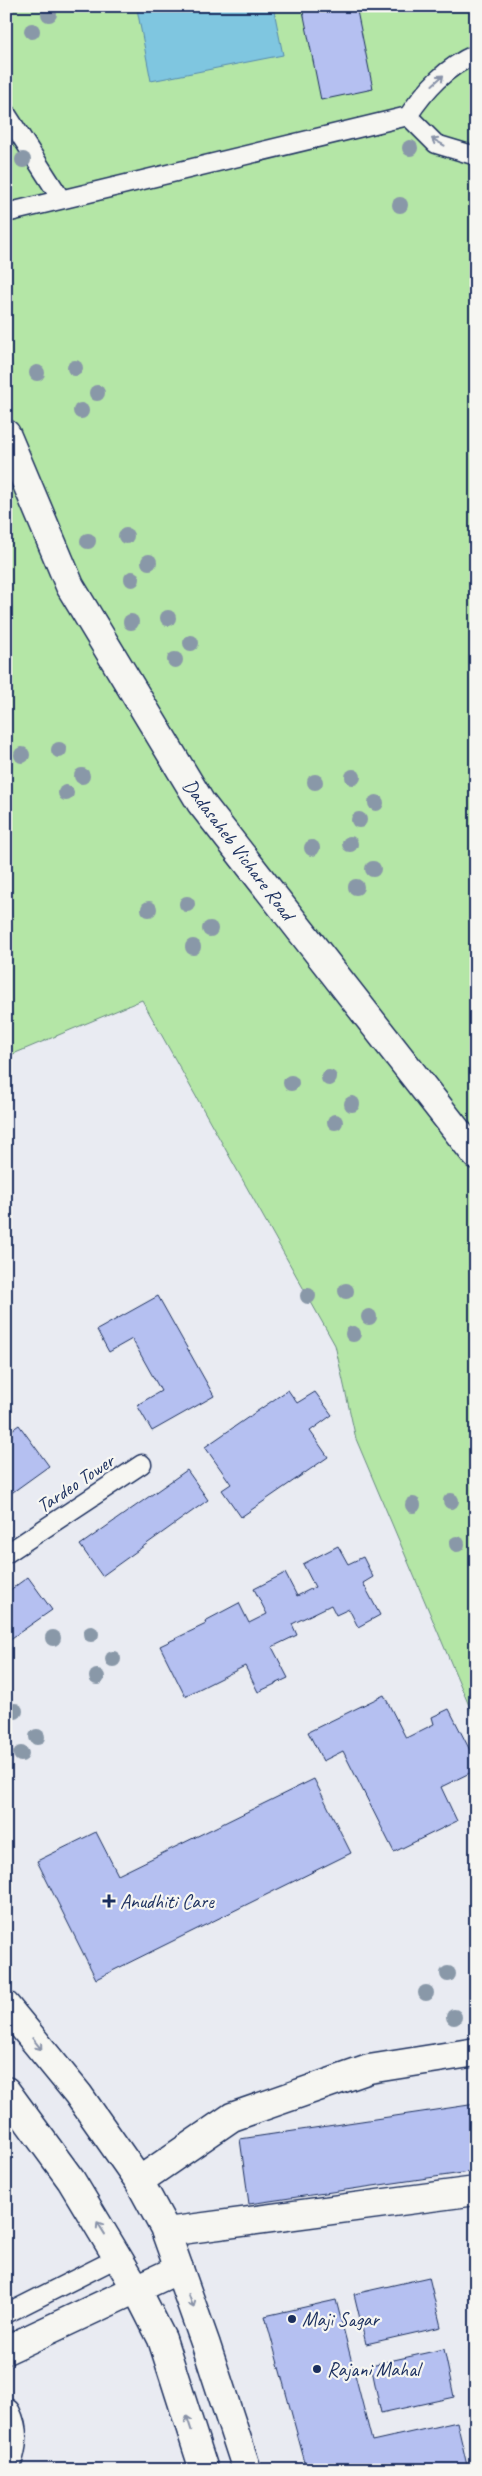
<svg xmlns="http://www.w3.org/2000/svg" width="482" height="2476" font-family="Caveat,sans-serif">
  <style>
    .green { fill: #b4e6a6; stroke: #688a82 }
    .water { fill: #7fc6e0; stroke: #578aac }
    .building { fill: #b5c0f1; stroke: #1b2f5e }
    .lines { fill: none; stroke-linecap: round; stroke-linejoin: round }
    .service-casing { stroke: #1b2f5e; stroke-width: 21 }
    .minor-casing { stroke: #1b2f5e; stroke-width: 31 }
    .primary-casing { stroke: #1b2f5e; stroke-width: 31 }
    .service { stroke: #f6f6f2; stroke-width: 18 }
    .minor { stroke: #f6f6f2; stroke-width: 28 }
    .primary { stroke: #f6f6f2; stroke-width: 28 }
    .tree { fill: #8998a8 }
    .oneway { stroke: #8892a8 }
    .poi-dot { fill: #1b2f5e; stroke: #f6f6f2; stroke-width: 2 }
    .labels { text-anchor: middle; stroke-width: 4.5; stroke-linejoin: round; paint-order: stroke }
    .street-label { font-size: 20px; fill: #1b2f5e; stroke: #f6f6f2 }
    .poi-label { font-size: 20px; fill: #1b2f5e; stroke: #f6f6f2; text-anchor: start }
  </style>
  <rect width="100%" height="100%" fill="#e9ebf2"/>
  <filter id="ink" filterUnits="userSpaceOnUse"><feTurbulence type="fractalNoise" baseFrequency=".02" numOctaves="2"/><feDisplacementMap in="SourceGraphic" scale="10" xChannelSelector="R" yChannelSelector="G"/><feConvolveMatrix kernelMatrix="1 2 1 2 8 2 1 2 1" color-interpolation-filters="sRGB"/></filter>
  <g filter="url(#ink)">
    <path class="green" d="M6,6H476V1722L356,1439L335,1345L142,1000L6,1057Z"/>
    <path class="water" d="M153,6H273L283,55L151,81L137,9Z"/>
    <path class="building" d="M302,6H356L373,89L321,100Z
      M158,1296L214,1396L152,1431L137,1405L161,1391L132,1339L109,1352L97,1330Z
      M288,1390L297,1403L315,1392L332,1415L310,1431L328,1457L241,1517L222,1490L231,1484L205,1447Z
      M19,1425L49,1466L6,1497V1434Z
      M187,1470L208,1500L102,1576L80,1545Z
      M338,1546L348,1564L363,1557L373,1577L363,1583L380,1615L358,1627L349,1609L336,1615L331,1605L292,1624L297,1635L272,1647L288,1678L258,1692L245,1666L185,1696L160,1646L206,1624L205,1621L239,1603L249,1623L267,1614L254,1589L285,1573L297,1596L315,1587L303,1564Z
      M28,1577L52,1610L6,1642V1593Z
      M384,1695L406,1738L434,1724L432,1717L449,1709L476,1762V1770L441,1787L457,1821L394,1852L343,1751L323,1761L308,1732Z
      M314,1779L351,1853L96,1979L37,1861L96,1832L118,1875Z
      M476,2104V2171L249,2204L240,2139Z
      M429,2277L441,2327L366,2344L354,2294Z
      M336,2300L372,2441L457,2422L468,2470H307L265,2316Z
      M444,2349L454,2397L381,2413L371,2365Z"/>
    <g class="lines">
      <g class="service-casing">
        <path id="service" d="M6,113L61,199
          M408,116L436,144L476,156
          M6,213L408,116C426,89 446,67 476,54
          M6,1554L142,1464
          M6,2314L119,2257"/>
      </g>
      <g class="minor-casing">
        <path id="minor" d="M6,434L70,586L201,803L476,1155
          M139,2181L232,2117L369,2069L476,2052
          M166,2232L476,2191
          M6,2350L179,2269
          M6,2413C15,2431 13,2447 6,2466"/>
      </g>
      <g class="primary-casing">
        <path id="primary" d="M6,2006L78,2094L139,2181L164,2227L206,2345L247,2470
          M6,2091L71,2180L136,2288L162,2339L204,2470"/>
      </g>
      <use href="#service" class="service"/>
      <use href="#minor" class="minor"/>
      <use href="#primary" class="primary"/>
    </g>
    <g class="tree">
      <circle cx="49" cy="14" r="8"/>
      <circle cx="32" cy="31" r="8"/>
      <circle cx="410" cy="148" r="8"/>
      <circle cx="23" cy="160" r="8"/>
      <circle cx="400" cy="205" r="8"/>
      <circle cx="75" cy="368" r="8"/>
      <circle cx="37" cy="373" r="8"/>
      <circle cx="97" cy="393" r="8"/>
      <circle cx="81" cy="411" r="8"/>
      <circle cx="126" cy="536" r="8"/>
      <circle cx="88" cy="541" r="8"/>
      <circle cx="149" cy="562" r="8"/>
      <circle cx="132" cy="579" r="8"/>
      <circle cx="168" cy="618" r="8"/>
      <circle cx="131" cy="622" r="8"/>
      <circle cx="191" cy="643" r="8"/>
      <circle cx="175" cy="660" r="8"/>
      <circle cx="59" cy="750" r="8"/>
      <circle cx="22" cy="755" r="8"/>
      <circle cx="82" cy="776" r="8"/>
      <circle cx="353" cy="777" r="8"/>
      <circle cx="315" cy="782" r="8"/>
      <circle cx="66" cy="793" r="8"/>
      <circle cx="376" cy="803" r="8"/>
      <circle cx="359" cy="820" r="8"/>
      <circle cx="350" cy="844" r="8"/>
      <circle cx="312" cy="848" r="8"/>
      <circle cx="373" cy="869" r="8"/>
      <circle cx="356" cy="887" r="8"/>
      <circle cx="187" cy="904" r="8"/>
      <circle cx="149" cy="909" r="8"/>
      <circle cx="210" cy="929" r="8"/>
      <circle cx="193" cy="947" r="8"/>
      <circle cx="329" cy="1078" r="8"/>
      <circle cx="291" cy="1083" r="8"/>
      <circle cx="352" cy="1104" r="8"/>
      <circle cx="335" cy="1122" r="8"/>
      <circle cx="346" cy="1291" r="8"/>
      <circle cx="308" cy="1296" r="8"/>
      <circle cx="369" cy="1317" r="8"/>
      <circle cx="353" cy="1334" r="8"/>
      <circle cx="451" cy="1501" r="8"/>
      <circle cx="413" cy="1505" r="8"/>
      <circle cx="457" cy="1544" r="8"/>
      <circle cx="91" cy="1634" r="8"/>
      <circle cx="53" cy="1638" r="8"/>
      <circle cx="113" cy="1659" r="8"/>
      <circle cx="97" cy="1677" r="8"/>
      <circle cx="15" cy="1711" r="8"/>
      <circle cx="37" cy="1737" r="8"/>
      <circle cx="21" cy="1754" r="8"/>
      <circle cx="448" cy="1974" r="8"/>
      <circle cx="426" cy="1993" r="8"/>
      <circle cx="454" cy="2017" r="8"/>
    </g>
    <defs><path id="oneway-shaft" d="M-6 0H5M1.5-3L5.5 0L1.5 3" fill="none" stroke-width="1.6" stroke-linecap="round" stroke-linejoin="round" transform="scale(1.25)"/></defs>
    <g class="oneway">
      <use href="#oneway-shaft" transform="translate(438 80) rotate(-42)"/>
      <use href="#oneway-shaft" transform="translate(438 142) rotate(-151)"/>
      <use href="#oneway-shaft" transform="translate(37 2044) rotate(51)"/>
      <use href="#oneway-shaft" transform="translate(101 2228) rotate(-122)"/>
      <use href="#oneway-shaft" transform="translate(191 2301) rotate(70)"/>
      <use href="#oneway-shaft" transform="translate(189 2423) rotate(-108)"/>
    </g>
  </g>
  <g class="poi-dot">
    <path d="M106.5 1893.5h5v5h5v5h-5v5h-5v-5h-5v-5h5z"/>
    <circle cx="292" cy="2319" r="5"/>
    <circle cx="317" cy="2369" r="5"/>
  </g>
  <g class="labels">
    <g class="street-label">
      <text transform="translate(239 849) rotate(53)" y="7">Dadasaheb Vichare Road</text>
      <text transform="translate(75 1483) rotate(-34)" y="7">Tardeo Tower</text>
    </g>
    <g class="poi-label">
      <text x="120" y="1908">Anudhiti Care</text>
      <text x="302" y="2326">Maji Sagar</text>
      <text x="327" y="2376">Rajani Mahal</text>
    </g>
  </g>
  <rect width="482" height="2476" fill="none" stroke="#f6f6f2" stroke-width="25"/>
  <rect x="12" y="12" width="457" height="2451" fill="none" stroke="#1b2f5e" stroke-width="2" filter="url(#ink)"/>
</svg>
